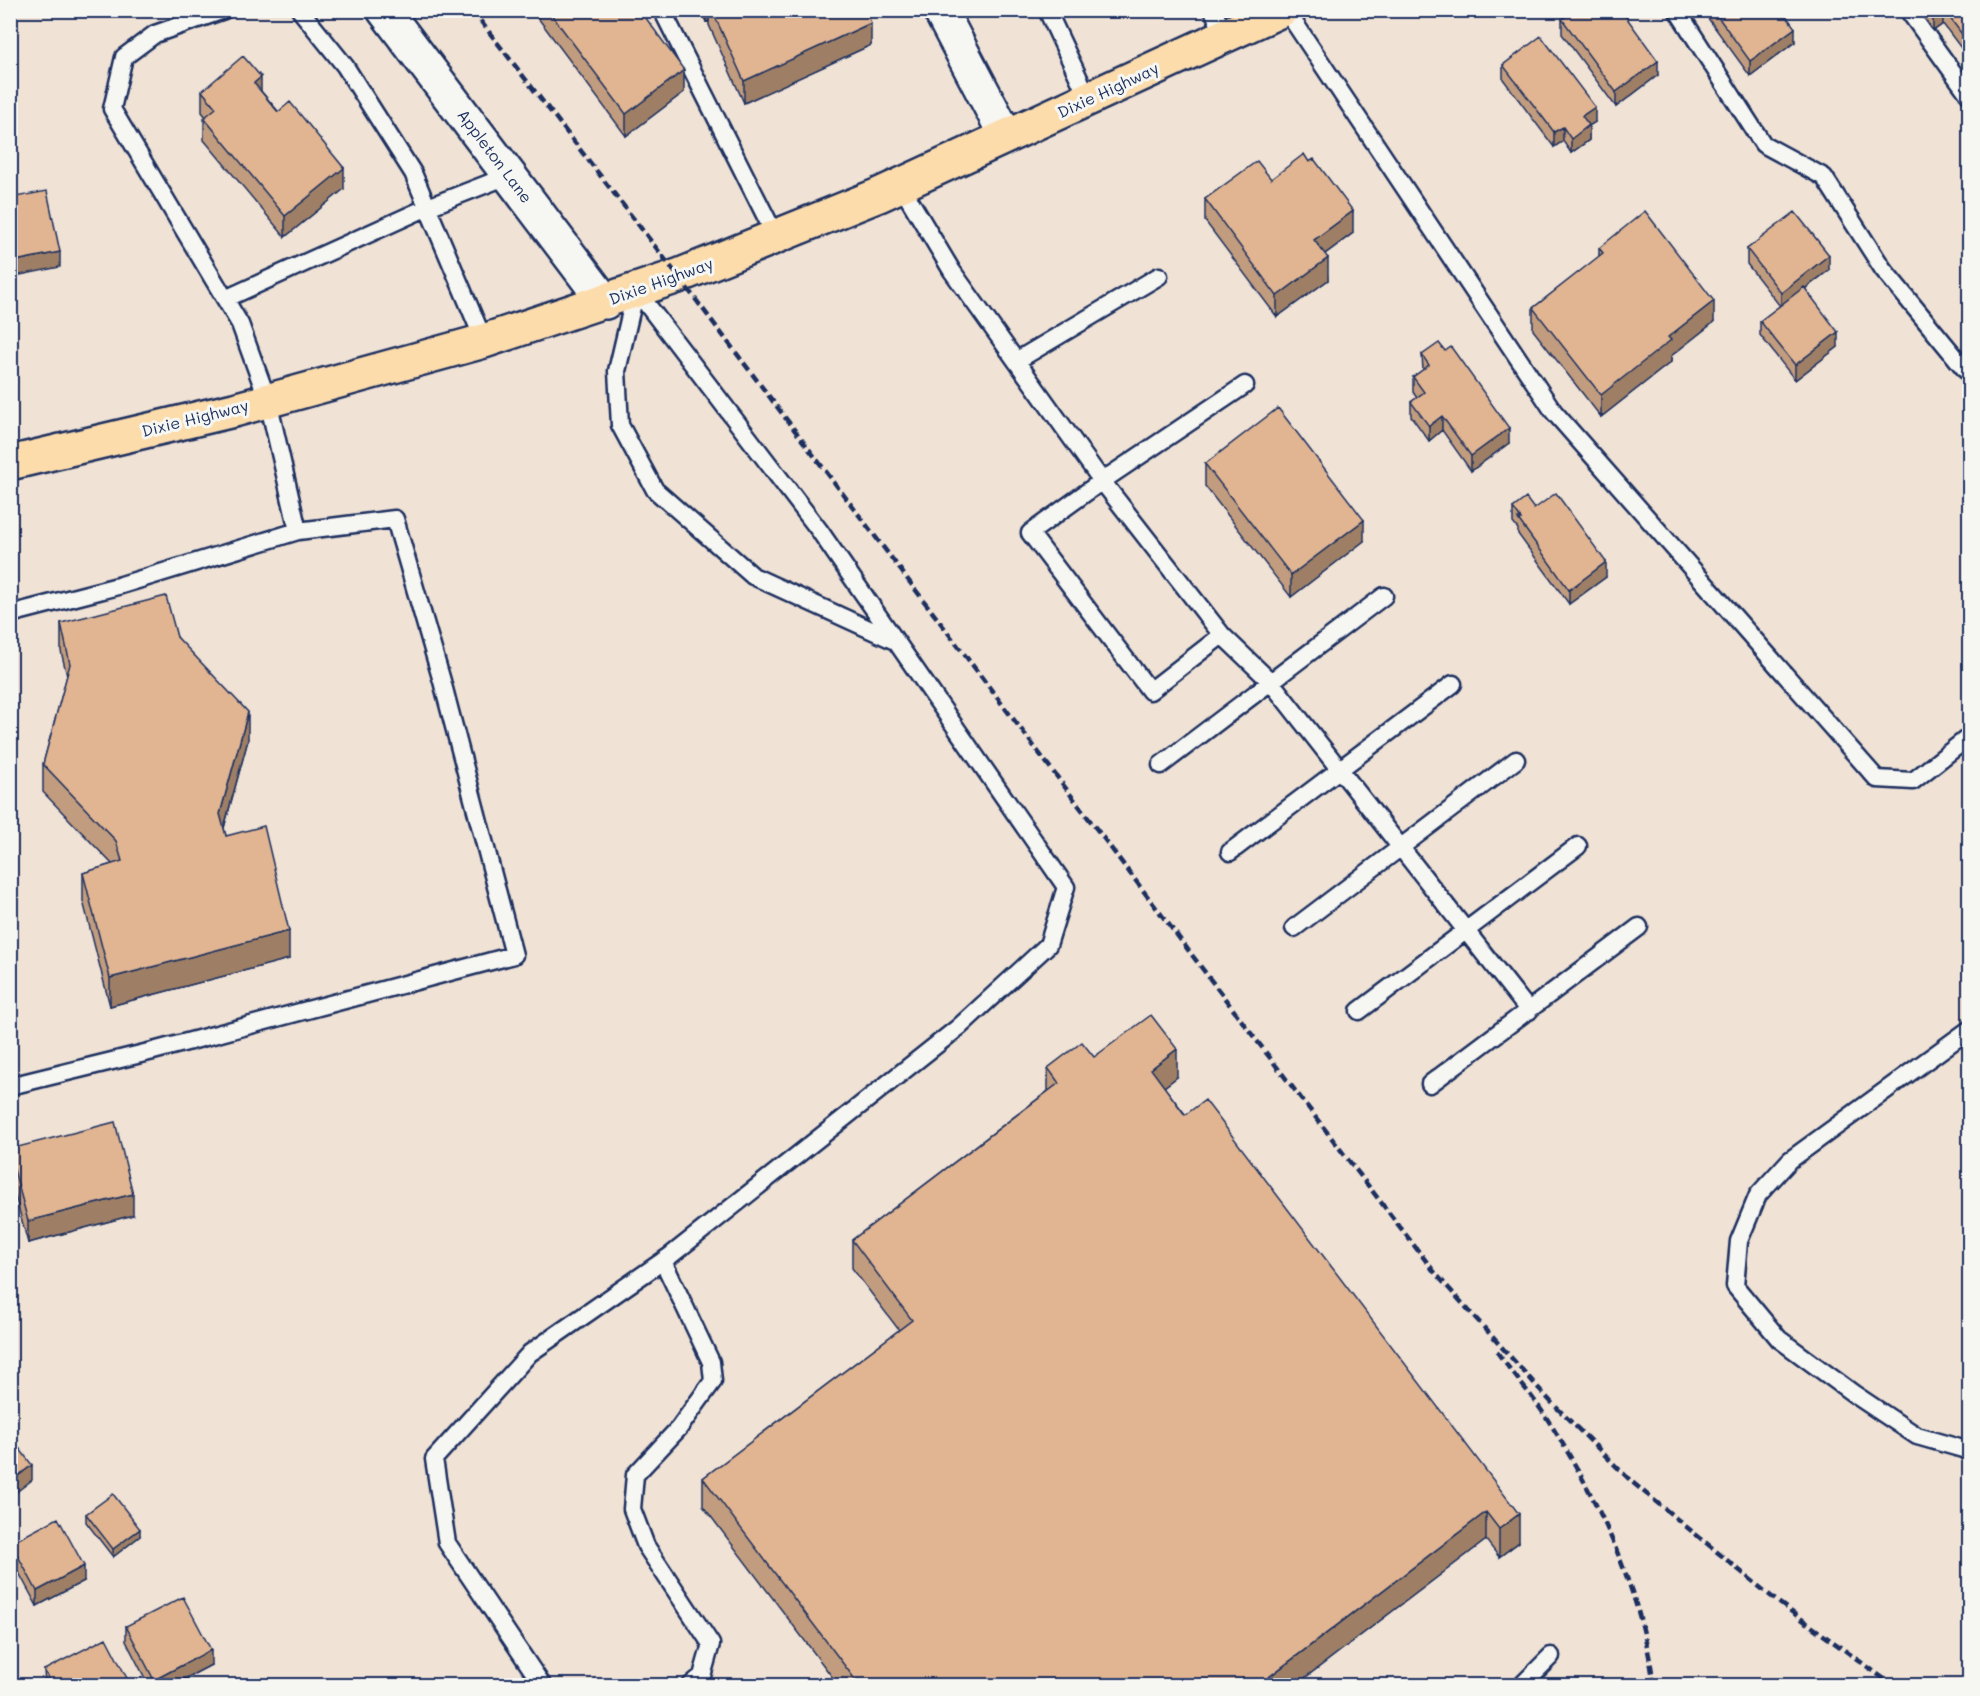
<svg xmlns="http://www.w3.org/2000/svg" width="1980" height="1696" font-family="Mali,sans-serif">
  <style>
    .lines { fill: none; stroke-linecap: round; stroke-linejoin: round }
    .lane-casing { stroke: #1b2f5e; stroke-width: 21 }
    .street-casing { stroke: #1b2f5e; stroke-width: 38 }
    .primary-casing { stroke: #1b2f5e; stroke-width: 38 }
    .lane { stroke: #f6f6f2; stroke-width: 16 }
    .street { stroke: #f6f6f2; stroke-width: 33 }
    .primary { stroke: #fddcac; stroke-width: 33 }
    .rail { stroke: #1b2f5e; stroke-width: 4.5; stroke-dasharray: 9 4.5; stroke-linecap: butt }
    .wall { fill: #c29c7e; stroke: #1b2f5e; stroke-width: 1.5 }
    .shaded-wall { fill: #9e7f66; stroke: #1b2f5e; stroke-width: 1.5 }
    .building { fill: #e1b592; stroke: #1b2f5e; stroke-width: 1.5 }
    .labels { text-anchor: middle; stroke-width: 6; stroke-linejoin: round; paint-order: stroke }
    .street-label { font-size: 16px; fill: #1b2f5e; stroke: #f6f6f2 }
  </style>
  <rect width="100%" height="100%" fill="#f0e2d5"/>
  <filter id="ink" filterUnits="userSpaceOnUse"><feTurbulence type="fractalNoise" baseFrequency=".0167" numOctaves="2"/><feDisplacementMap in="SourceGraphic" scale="12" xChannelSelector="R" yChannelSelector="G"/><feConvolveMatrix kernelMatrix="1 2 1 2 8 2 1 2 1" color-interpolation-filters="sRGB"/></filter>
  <g filter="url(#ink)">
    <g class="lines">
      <g class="lane-casing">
        <path id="lane" d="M224,10L155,34L124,57L112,109L240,324L268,401L298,531
          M300,10L345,66L413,173L484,341
          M662,10L776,237
          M1047,10L1089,100
          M1213,10L1224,35
          M1286,10L1554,412L1877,779L1913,781L1970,736
          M1677,10L1763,144L1824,177L1883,269L1970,375
          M1908,10L1970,96
          M900,184L952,271L1102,481L1222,635L1271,682L1529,1011
          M636,290L617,371L620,425L655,490L753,576L895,641
          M225,299L428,207L510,175
          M1016,361L1159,276
          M10,614L118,586L298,531L395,519L442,681L514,955L153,1051L10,1086
          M1222,635L1150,691L1030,533L1102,481L1245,385
          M1161,765L1384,596
          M1230,852L1453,684
          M1294,928L1516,760
          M1359,1011L1578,846
          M1970,1029L1790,1160L1758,1195L1739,1241L1735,1286L1779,1339L1854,1394L1917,1436L1970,1451
          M1430,1084L1639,927
          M663,1261L711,1362L713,1381L679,1428L635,1475L632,1509L646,1546L711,1644L702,1676L690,1686
          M543,1686L447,1543L434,1459L530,1353L670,1256L959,1027L1048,945L1066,887L819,530L636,290
          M1521,1686L1551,1656"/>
      </g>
      <g class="street-casing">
        <path id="street" d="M384,10L605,302
          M940,10L1006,136"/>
      </g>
      <g class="primary-casing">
        <path id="primary" d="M10,463L234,410L484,341L678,276L879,195L1281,10"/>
      </g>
      <use href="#lane" class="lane"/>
      <use href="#street" class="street"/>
      <use href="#primary" class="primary"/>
      <path class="rail" d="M472,10L678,276L1254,1037L1436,1274L1552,1403L1632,1482L1778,1602L1894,1686
        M1497,1352C1512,1373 1530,1393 1544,1414C1596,1493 1642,1592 1654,1686"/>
    </g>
    <path class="wall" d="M532,10H640L684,92L626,136Z
      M701,10H866L871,45L744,103L709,25V21L706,22Z
      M1702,10H1782L1795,42L1750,76Z
      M1918,10H1970V60L1943,24L1933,31Z
      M1562,19L1658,75L1616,107L1562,34Z
      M1503,65L1595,122L1589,126V140L1571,153L1563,141L1554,147L1503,79Z
      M202,91H261L344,189L285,237L204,140V118L206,117L202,112Z
      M1271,179L1353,233L1325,254L1328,280L1277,317L1205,221V199Z
      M1599,248L1714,322L1671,356V362L1601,417L1533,330V308L1599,257Z
      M1747,249L1829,270L1805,289L1838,347L1795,380L1760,335V321L1780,306L1747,264Z
      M1422,355L1509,443L1471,471L1442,430L1429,441L1411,416V402L1417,398L1413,392V377L1423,370Z
      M1205,464L1364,541L1291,597L1205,486Z
      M1513,508L1534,509L1606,577L1569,604L1518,534V529L1513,523Z
      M61,623L177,637L248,740L224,828L226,836L289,959L110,1006L83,901V873L112,864L43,792V764L67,676L61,651Z
      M1094,1057L1177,1077L1164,1087L1519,1542L1499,1557L1486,1540L1294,1686H839L703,1506V1478L899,1330L852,1268V1240L1048,1091V1068Z
      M10,1149L133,1215L28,1243L10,1177Z
      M86,1514L140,1536L113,1557L86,1522Z
      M11,1543L84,1581L37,1606L11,1558Z
      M126,1626L211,1665L171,1686H149L126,1641Z
      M44,1670L131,1686H45Z"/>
    <path class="shaded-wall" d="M706,10H709V21L706,22Z
      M1942,10H1943V24L1933,31V17Z
      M871,23V45L744,103V81Z
      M1795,28V42L1750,76V61Z
      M1658,61V75L1616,107V92Z
      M684,70V92L626,136V114Z
      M261,77V99L254,83Z
      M1595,107V122L1589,126V140L1571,153V139L1582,116Z
      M12,115V129L10,131V116Z
      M1563,127V141L1554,147V132Z
      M344,168V189L285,237V216Z
      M1353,211V233L1314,262V240Z
      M60,252V267L10,277V262Z
      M1829,255V270L1781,307V293Z
      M1328,258V280L1277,317V296Z
      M1714,301V322L1671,356V362L1601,417V395L1668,337Z
      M1838,332V347L1795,380V365Z
      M1442,416V430L1429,441V426Z
      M1509,428V443L1471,471V456Z
      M1364,520V541L1291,597V575Z
      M1606,562V577L1569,604V590Z
      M248,712V740L220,842V814Z
      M289,931V959L110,1006V978Z
      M1177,1049V1077L1151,1097V1069Z
      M133,1194V1215L28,1243V1221Z
      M32,1465V1480L10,1497V1482Z
      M1486,1512V1540L1294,1686H1257Z
      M1519,1514V1542L1499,1557V1529Z
      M140,1529V1536L113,1557V1549Z
      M84,1566V1581L37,1606V1591Z
      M211,1650V1665L171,1686H154V1680Z"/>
    <path class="building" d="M548,10H640L684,70L626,114Z
      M712,10H866L871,23L744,81Z
      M1574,10H1621L1658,61L1616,92L1562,19Z
      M1713,10H1782L1795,28L1750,61Z
      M1928,10H1942L1933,17Z
      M1944,10H1970V45Z
      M1541,36L1595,107L1582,116L1589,125L1571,139L1563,127L1554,132L1503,65Z
      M243,56L261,77L254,83L278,112L290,102L344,168L285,216L204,118L216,108L202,91Z
      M1304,154L1309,162L1314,159L1353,211L1314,240L1328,258L1277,296L1205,199L1257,161L1271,179Z
      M47,191L60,252L10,262V198Z
      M1645,211L1714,301L1668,337L1671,340L1601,395L1533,308L1603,253L1599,248Z
      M1795,212L1829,255L1781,293L1747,249Z
      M1804,287L1838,332L1795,365L1760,321Z
      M1439,343L1445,351L1451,347L1509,428L1471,456L1442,416L1429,426L1411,402L1424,392L1413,377L1429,365L1422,355Z
      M1278,408L1364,520L1291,575L1205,464Z
      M1556,493L1606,562L1569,590L1518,519H1521L1513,508L1526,498L1534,509Z
      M166,596L177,637L248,712L220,814L226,836L264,826L289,931L110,978L83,873L122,861L116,841L43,764L70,664L61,623Z
      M1151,1015L1177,1049L1151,1069L1185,1115L1205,1100L1519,1514L1499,1529L1486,1512L1257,1686H1130L1129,1684L1128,1686H860L703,1478L912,1320L852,1240L1059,1083L1048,1068L1082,1042L1094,1057Z
      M115,1122L133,1194L28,1221L10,1155V1149Z
      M10,1436L32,1465L10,1482Z
      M113,1494L140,1529L113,1549L86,1514Z
      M58,1518L84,1566L37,1591L11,1543Z
      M183,1597L211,1650L154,1680L126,1626Z
      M106,1638L131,1686H53L44,1670Z
      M26,1681L28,1686H16Z"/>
  </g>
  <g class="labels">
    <g class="street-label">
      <text transform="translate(1108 90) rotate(-25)" y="6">Dixie Highway</text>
      <text transform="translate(495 156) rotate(53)" y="6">Appleton Lane</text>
      <text transform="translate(661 281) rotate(-20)" y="6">Dixie Highway</text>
      <text transform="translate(195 418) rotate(-14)" y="6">Dixie Highway</text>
    </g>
  </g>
  <rect width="1980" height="1696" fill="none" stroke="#f6f6f2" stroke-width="36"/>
  <rect x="18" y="18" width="1944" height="1660" fill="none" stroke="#1b2f5e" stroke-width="2" filter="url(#ink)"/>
</svg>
